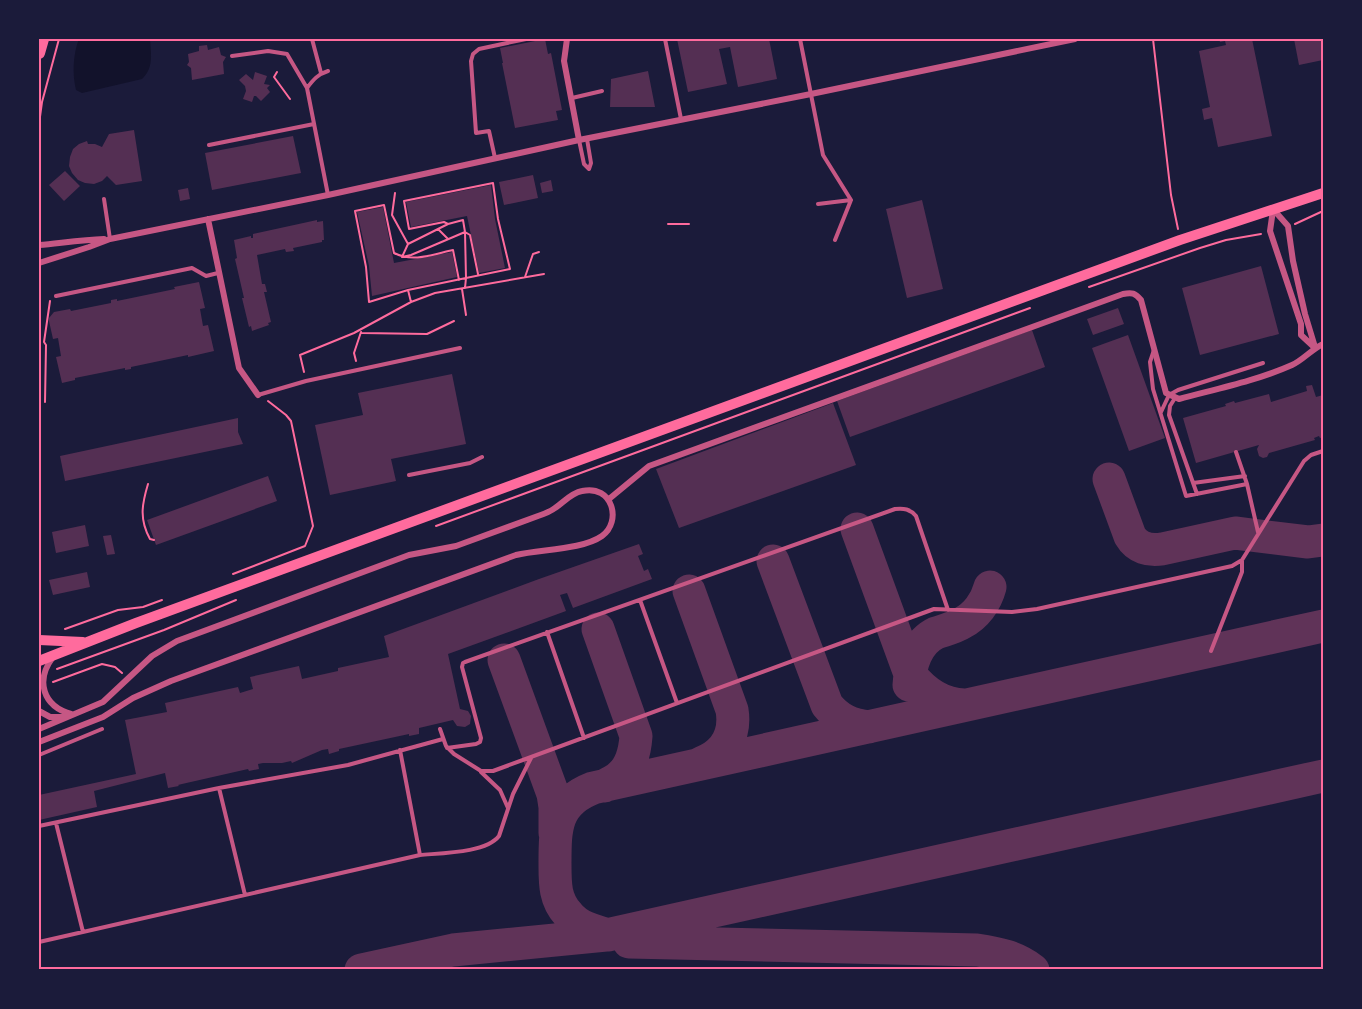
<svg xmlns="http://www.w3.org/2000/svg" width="1362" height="1009" font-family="'Source Sans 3',sans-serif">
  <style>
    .water { fill: #12122b }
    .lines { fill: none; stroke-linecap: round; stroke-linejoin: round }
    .taxiway { stroke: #603358; stroke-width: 33 }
    .building { fill: #542f53 }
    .path { stroke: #ff6b9d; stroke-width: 2 }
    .service { stroke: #c65784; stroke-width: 4 }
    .minor { stroke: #c65784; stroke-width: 6 }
    .secondary { stroke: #ff6b9d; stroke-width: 10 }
    .trunk { stroke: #ff6b9d; stroke-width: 12 }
    .neatline { fill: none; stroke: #ff6b9d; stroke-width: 2 }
  </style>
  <rect width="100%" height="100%" fill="#1b1b3a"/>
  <path class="water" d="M79,39H150C151,54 154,68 142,79L82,93L76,90C72,74 73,54 79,39Z"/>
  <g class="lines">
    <path class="taxiway" d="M1109,479L1130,536C1137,548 1149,551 1162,549L1235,533L1308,542L1323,540
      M857,529L910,674C924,692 941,705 965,705
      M773,561L827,705C838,719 851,725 869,727
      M689,591L732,710C736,734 725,754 701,763
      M598,629L636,736C635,750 632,766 620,776C616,780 609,783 604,786
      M504,660L553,794L555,807V833
      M909,685C910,665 917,642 936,633C944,630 954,628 962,623C976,616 986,602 990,587
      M609,935C594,931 578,927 568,914C555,900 555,884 555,866C555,830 554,803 593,788L1323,626
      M629,942L977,950C998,953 1016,957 1033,970
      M361,970L453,950L606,935L1323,776"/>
  </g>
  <path class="building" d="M545,39L548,54L551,53L562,110L556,111L558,120L515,128L502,63H503L500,48Z
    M677,39H717L718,41L727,39H769L777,79L738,87L730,47L719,49L727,84L688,92Z
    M1219,39H1252L1272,136L1218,147L1212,118L1204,120L1202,109L1210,107L1199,51L1226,45L1225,41L1220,42Z
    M1294,39H1323V60L1299,65Z
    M207,45L208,50L219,47L221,55L226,57L223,62L224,74L192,80L191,68L187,65L189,62L188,54L199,51V46Z
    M648,71L655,107H610L611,79Z
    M255,72L267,76L264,84L270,85L267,88L270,92L261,101L256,96H254L252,102L243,99L246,91L245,86L239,80L246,74L253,80Z
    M134,130L142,181L116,185L107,176L102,181L94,184L85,183L78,180L72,173L69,166L70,157L73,149L79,144L87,141L88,144H95L102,147L109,134Z
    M293,136L301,173L212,190L205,153Z
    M65,171L80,186L64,201L49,185Z
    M533,175L538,198L504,205L499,182Z
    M551,180L553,191L542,193L540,183Z
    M491,185L495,219L505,268L479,273L467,216L411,227L406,202Z
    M188,188L190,199L180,201L178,190Z
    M922,200L943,289L907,298L886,209Z
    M383,207L394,263L452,252L457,277L372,296L369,266L357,212Z
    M317,220V222L323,221L324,240H322V242L293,248L294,251L286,252L285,249L257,255L262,284H265L267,292H264L271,322L268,323L269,325L252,331L251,326L249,327L242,298H244L235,259L237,258L234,240L251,236V238H253V234Z
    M1261,266L1279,334L1200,355L1182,288Z
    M199,282L205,308L200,309L203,326L208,325L214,351L188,357V355L131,367V369L125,370V368L75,378V380L62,383L56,357L61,356L58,338L53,339L49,321V318L54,312L70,309L71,311L111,303V300L117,299V301L175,289L174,287Z
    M1118,308L1124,324L1093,335L1087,319Z
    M1032,330L1045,367L850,437L837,401Z
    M1128,335L1165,438L1129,451L1092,348Z
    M452,374L466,444L391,459L396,481L330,495L315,425L363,415L358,393Z
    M1312,385L1316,397L1323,395V417L1322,418L1323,437L1320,438L1319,436L1314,438L1315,440L1269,453L1267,457L1263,458L1259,456L1257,449L1259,445L1196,463L1183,418L1226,406L1225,404L1234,401L1235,403L1269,394L1271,402L1307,391L1306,386Z
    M833,403L856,465L679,528L656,469Z
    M238,418V432L243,444L65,481L60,456Z
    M268,476L277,501L156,545L147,520Z
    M85,525L89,546L56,553L52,532Z
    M111,535L115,554L107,555L103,536Z
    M639,544L643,554L638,556L644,571L648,569L652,579L573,608L567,593L560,595L566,611L448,654L460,709L468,711L471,716L470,724L465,727L457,726L453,720L419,728V734L409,736V734L339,749V751L329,754L328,749L322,750L292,763L291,761L282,763H263L258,764L259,769L249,771L248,769L182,784L178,785L179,786L168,788L165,773L94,791L97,807L39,820V795L136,774L125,720L167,712L165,703L238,687L240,693L253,689L250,677L299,666L302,679L338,671V668L389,657L384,636L539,579Z
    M87,572L90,587L53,595L49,580Z"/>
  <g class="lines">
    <path class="path" d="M1153,39L1171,195L1178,229
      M277,72L274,77L290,99
      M39,124L42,102L59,39
      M395,193L392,215L408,244L448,224L463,220L465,232L466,278L510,269L498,219L493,183L404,201L409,229L444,222L448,224
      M668,224H689
      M1295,224L1323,211
      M438,229L448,239
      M408,244L402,257L411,255L465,232L470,235L478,274
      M525,277L533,254L539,252
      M1089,287L1200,248L1226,240L1261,234
      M462,289L466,315
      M408,290L369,302L366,267L355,211L384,205L394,253C413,263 434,254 453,250L459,280
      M411,302L408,290L466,278L465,288
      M362,333L427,334L454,321
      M356,361L354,353L361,332
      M304,372L300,355L354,333L411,302L435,293L544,274
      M45,402L46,345L44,342L50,301
      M148,484C142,504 139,519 150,539L154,540
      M436,526L1030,308
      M233,574L305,546L313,526L291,421L286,415L268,401
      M65,629L118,610L143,607L162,600
      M57,669L164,630L236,600
      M53,682L102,664L115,667L122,673"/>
    <path class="service" d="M312,39L321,73
      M665,39L681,119
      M800,39L823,155L851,200
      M232,56L268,51L287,54L307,88L328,195
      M307,88C313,80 318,74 328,71
      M572,98L602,91
      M587,139L591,163L589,169
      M579,140L584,164L589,169
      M209,145L314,124
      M495,158L489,131L476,133L471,61L473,54L479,49L526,39
      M104,199L110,239
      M818,204L851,200
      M835,240L851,200
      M56,296L192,268L206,276L218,273
      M1154,350L1150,362L1153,389L1186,496L1247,484
      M258,395L306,381L460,348
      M1175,398L1170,406L1169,415L1197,494
      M1161,412L1169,395L1178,390L1263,363
      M1236,452L1247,484L1258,532
      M409,475L470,463L482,457
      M1193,483L1245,476
      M640,600L677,703
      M547,632L584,738
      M1211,651L1242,572V560
      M440,729L446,746L454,754L481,771H493L934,609L1012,612L1037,609L1232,566L1242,560L1304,461L1311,455L1323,451
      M447,748L476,744L480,742L481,738L462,667L463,663L465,662L895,509C904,508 910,509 916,516L948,610
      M400,750L420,855
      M39,755L102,729
      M481,772L500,790L508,808
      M219,788L245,895
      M56,823L83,932
      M39,826L219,788L348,765L443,739
      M39,942L420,855C441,853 486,853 499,836L513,794L531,758"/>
    <path class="minor" d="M567,39L564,61L579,140
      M1273,209L1288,226L1293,261L1305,314L1315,347
      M1273,210L1270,231L1301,324V335L1315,348
      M208,219L239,368L258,395
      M39,245C61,243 82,240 104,239
      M39,263L89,247L110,239L328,195L579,140L811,94L1075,39
      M609,499L649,466L1123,294C1132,292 1135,293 1141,300L1166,393L1179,399C1216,389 1256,381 1292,365C1303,360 1312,349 1323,344
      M53,657C35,681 43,706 71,714
      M39,711L50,717H63
      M39,729L103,702L152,656L177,641L409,555L456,546L538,516C544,514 550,512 555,508C564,502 571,493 582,491C613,484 622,522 602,536C582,550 541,549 516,555L171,681L133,698L103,717L39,742"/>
    <path class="secondary" d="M39,640L83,642
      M39,661L136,623L1180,240L1323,193"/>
    <path class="trunk" d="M39,53L43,39"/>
  </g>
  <rect width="1362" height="1009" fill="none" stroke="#1b1b3a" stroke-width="81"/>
  <rect x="40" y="40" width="1282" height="928" class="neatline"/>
</svg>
